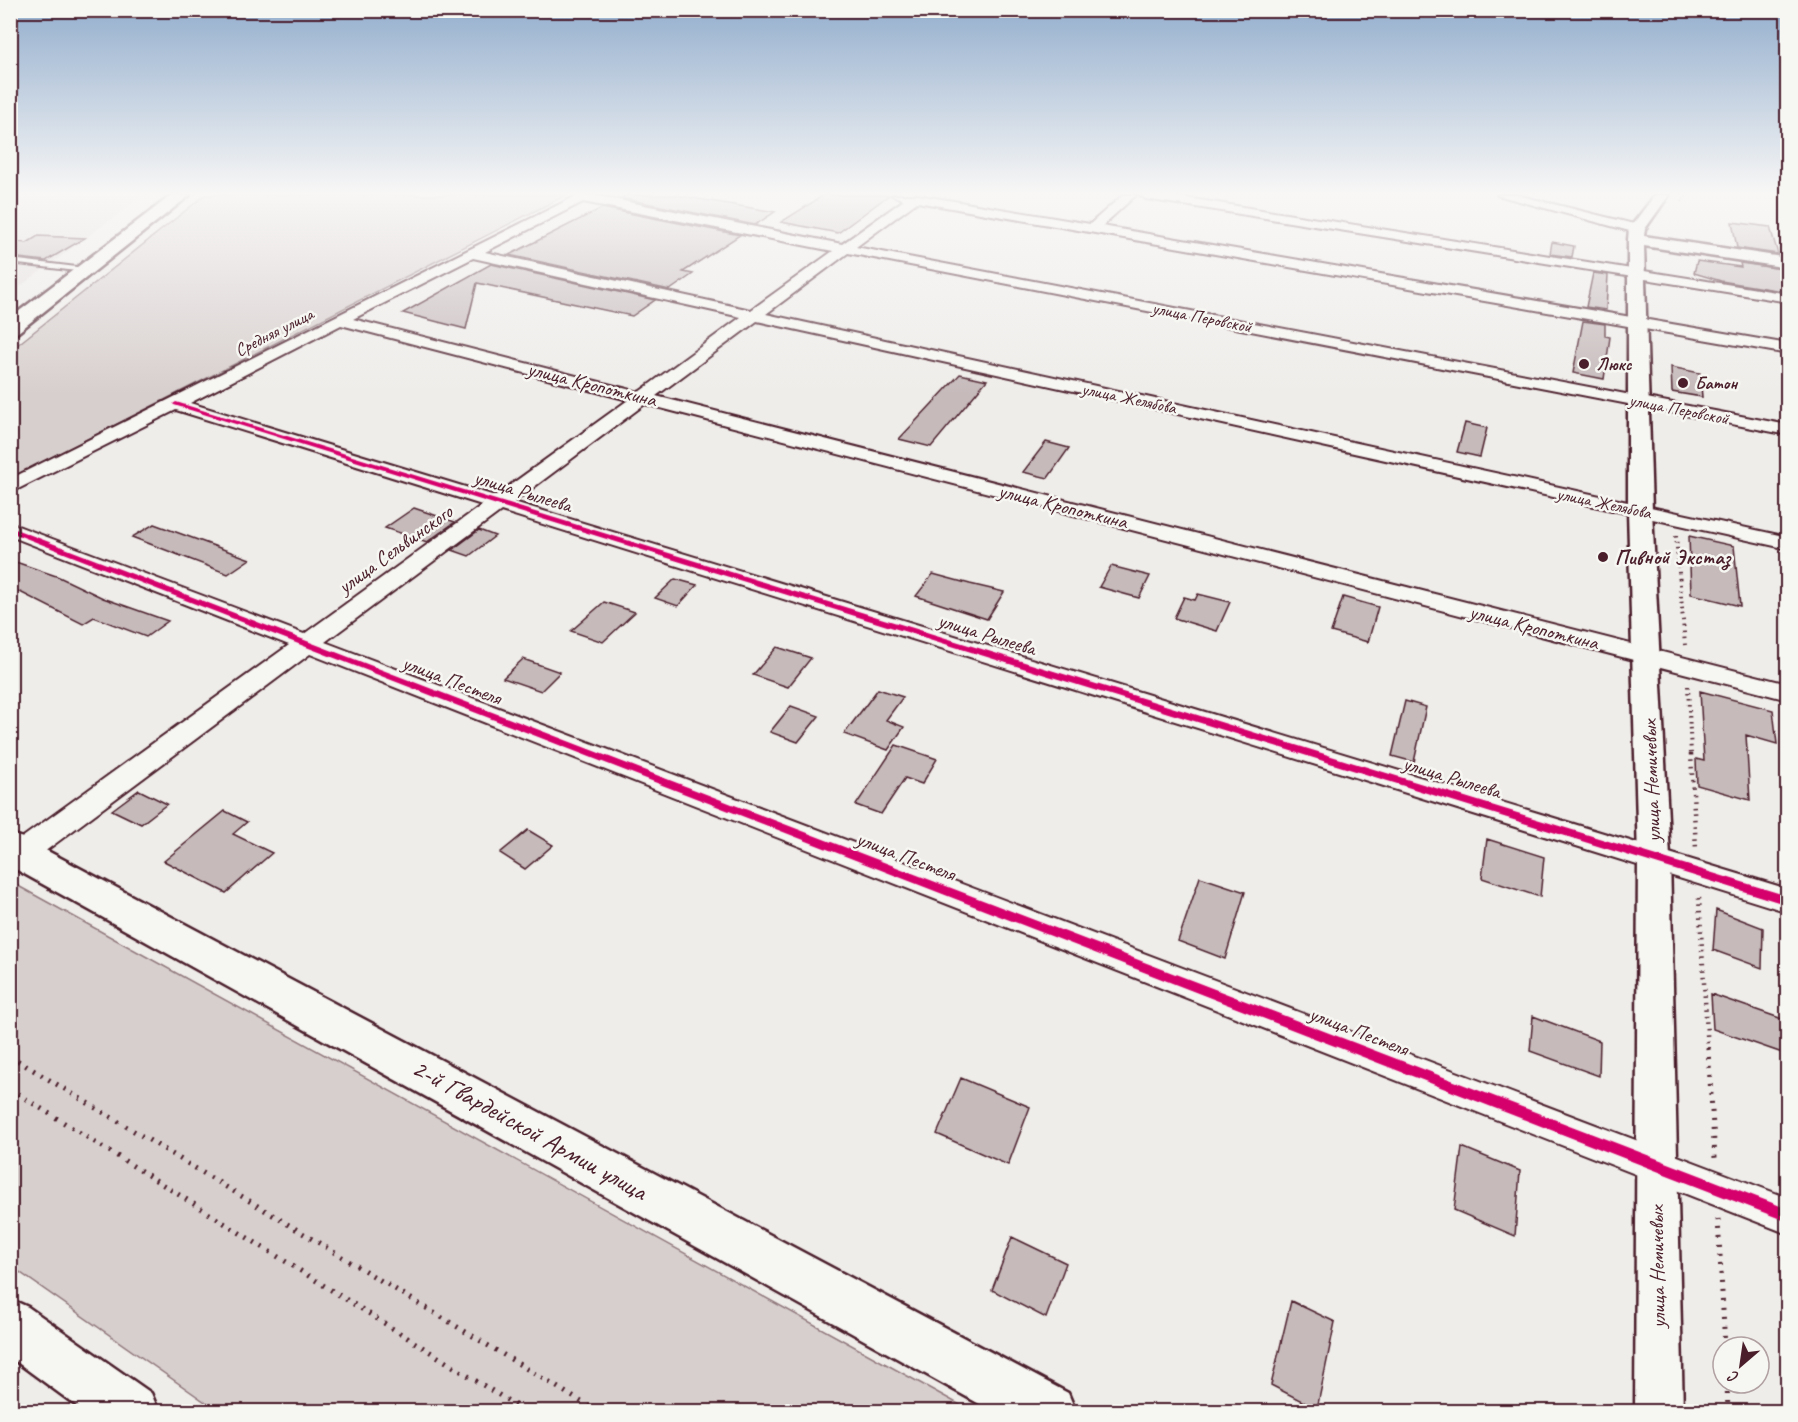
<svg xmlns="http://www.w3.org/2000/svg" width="1798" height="1422" font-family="Caveat,sans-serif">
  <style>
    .built { fill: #e3dedc }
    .green { fill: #d7cfce; stroke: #90777c; stroke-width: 1.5 }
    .building { fill: #c6babb; stroke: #4a1f2b; stroke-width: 1.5 }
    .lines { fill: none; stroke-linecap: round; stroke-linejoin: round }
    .service-casing { stroke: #4a1f2b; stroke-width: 4 }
    .minor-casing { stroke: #4a1f2b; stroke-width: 4 }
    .tertiary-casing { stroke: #4a1f2b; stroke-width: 5 }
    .secondary-casing { stroke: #4a1f2b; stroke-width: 5 }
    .path-far3 { stroke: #4a1f2b; stroke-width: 2; stroke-dasharray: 1 2; stroke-linecap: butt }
    .path-far2 { stroke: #4a1f2b; stroke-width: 4; stroke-dasharray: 1.5 4.5; stroke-linecap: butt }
    .path-far1 { stroke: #4a1f2b; stroke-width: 4.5; stroke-dasharray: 1.5 5; stroke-linecap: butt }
    .path { stroke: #4a1f2b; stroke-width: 5; stroke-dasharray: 2 7; stroke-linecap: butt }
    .service { fill: #f6f6f2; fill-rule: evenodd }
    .minor { fill: #f6f6f2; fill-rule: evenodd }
    .tertiary { fill: #f6f6f2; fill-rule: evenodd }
    .secondary { fill: #f6f6f2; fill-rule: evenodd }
    .cycleway-casing { stroke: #f6f6f2; stroke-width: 4 }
    .cycleway { fill: #d6006c; fill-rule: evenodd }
    .poi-dot { fill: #4a1f2b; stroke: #f6f6f2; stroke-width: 2 }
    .labels { text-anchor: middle; stroke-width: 5; stroke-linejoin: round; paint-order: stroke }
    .far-street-label { font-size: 18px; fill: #4a1f2b; stroke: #f6f6f2 }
    .far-poi-label { font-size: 18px; font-weight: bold; fill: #4a1f2b; stroke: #f6f6f2; text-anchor: start }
    .street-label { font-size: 21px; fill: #4a1f2b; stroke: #f6f6f2 }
    .poi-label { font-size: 21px; font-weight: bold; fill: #4a1f2b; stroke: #f6f6f2; text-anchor: start }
    .near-street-label { font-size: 26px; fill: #4a1f2b; stroke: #f6f6f2 }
  </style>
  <rect width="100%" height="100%" fill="#efedea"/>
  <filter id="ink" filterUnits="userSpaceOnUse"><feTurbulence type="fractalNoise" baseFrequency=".0167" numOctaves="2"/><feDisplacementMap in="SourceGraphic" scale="12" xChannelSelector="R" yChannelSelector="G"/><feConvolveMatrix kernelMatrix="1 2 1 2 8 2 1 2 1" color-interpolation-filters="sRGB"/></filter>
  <g filter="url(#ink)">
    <path class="built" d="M11,195H144L11,293Z"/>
    <path class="green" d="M205,195H566L11,478V350Z
      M11,882L971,1411H218L11,1266Z"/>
    <path class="building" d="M628,195H675L775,212L755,225L621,198Z
      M824,195H889L838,233L781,222Z
      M602,208L740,235L683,272L693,274L670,290L509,255Z
      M1732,222L1770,227L1778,254L1737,248Z
      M38,236L85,238L46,261L10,257V241L27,243Z
      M1552,242L1574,246L1572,257L1550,254Z
      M1697,261L1741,267L1740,263L1782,269L1788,292L1721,281L1694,273Z
      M491,264L655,300L632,316L477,283L466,329L403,313Z
      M1593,273L1608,275L1606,310L1586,307Z
      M1583,321L1605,324V336L1610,337L1604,379L1573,373Z
      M1671,367L1700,373L1702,397L1672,392Z
      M960,374L987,380L931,447L899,439Z
      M1465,423L1487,428L1480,457L1457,452Z
      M1046,442L1069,448L1048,478L1023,472Z
      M414,508L455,522L427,542L385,528Z
      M154,524L250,559L228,574L132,537Z
      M479,530L495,536L469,556L452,550Z
      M1689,536L1734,546L1740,606L1691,594Z
      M10,560L59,577L103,598L168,621L146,637L94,617L83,624L10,587Z
      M1111,566L1150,576L1139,598L1099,587Z
      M933,574L970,584L1004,592L987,619L916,596Z
      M675,579L697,585L678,606L655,598Z
      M1198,594L1230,602L1217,631L1174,618L1184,597L1195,600Z
      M1343,597L1378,607L1368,642L1331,632Z
      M604,602L635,612L603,642L571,631Z
      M777,647L811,658L788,687L753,675Z
      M523,659L560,672L541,691L503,678Z
      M878,689L903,697L886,720L904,727L888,750L844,734Z
      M1700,691L1773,710L1777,744L1746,735L1750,800L1697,785L1696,759L1704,761Z
      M1405,701L1426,707L1414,762L1392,756Z
      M791,706L819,716L798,742L770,732Z
      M896,745L937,759L922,784L905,778L881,814L856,805Z
      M139,790L167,804L141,824L112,810Z
      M225,811L247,822L233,834L272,853L226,893L164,861Z
      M528,830L553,845L525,869L500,853Z
      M1487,839L1544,857L1540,897L1482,878Z
      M1200,877L1245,892L1225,959L1178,941Z
      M1716,910L1763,928L1762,968L1713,950Z
      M1711,994L1788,1021V1055L1713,1029Z
      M1533,1016L1600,1041L1599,1076L1530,1051Z
      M961,1078L1030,1107L1008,1165L937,1134Z
      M1462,1147L1520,1171L1515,1236L1454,1210Z
      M1012,1237L1066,1263L1046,1318L992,1290Z
      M1291,1301L1335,1322L1317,1409L1271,1385Z"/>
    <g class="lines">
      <g class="service-casing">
        <path id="service" d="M10,259L85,268L88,270L85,272L10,263Z"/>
      </g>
      <g class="minor-casing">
        <path id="minor" d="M578,195H593L842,244L904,200L892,195H918L1090,224L1123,195H1136L1102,226L1788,344V354L917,202L856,247L1788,425V435L848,253L766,314L1788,537V549L757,321L656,396L1788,684V700L645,404L514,502L1788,889V912L501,511L325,642L1788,1198V1234L310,654L32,861L22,864L12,861V845L289,645L10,536V523L304,634L482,505L176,410L10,493V479ZM583,202L833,251L751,310L485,252ZM473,258L741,317L639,392L353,319ZM341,325L628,400L495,496L190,403Z
          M1140,195H1168L1788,294V302L1146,199Z
          M1497,195H1517L1642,226L1644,229L1637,233Z"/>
      </g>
      <g class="tertiary-casing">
        <path id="tertiary" d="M1655,195H1669L1645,229L1644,236L1788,258V268L1644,246L1652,511L1670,858L1683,1412H1635L1638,858L1628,511V240L1629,229Z"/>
      </g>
      <g class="secondary-casing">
        <path id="secondary" d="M172,195H190L17,333L10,335V318Z
          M10,834L23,838L1068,1393L1076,1412H994L10,866Z
          M10,1299L28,1307L151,1393L159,1412H85L10,1357Z"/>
      </g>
      <path class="path-far3" d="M1682,202L1687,195"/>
      <path class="path-far2" d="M1676,536L1685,645
        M1688,686L1691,755"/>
      <path class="path-far1" d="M1691,754L1696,849
        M1699,898L1708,1050"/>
      <path class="path" d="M1708,1048L1715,1158
        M10,1056L598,1412
        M10,1089L526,1412
        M1718,1219L1725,1347
        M1727,1383L1728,1412"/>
      <use href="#service" class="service"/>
      <use href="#minor" class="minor"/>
      <use href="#tertiary" class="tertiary"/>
      <use href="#secondary" class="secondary"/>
      <g class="cycleway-casing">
        <path id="cycleway" d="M176,402L1788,896V905L174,405L173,404Z
          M10,527L1788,1209V1222L10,532Z"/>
      </g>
      <use href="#cycleway" class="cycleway"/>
    </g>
  </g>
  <linearGradient id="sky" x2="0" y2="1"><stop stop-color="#93aecd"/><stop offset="0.49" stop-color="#f8f7f6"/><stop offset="1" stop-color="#f8f7f6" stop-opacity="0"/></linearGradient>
  <rect width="1798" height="394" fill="url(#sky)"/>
  <g class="poi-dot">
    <circle cx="1584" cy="364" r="6"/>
    <circle cx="1683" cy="383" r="6"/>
    <circle cx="1603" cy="557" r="6"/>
  </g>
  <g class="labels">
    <g class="far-street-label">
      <text transform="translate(1202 317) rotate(11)" y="6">улица Перовской</text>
      <text transform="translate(274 332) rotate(-27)" y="6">Средняя улица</text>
      <text transform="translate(1129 398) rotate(12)" y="6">улица Желябова</text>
      <text transform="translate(1679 409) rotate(11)" y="6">улица Перовской</text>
      <text transform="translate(1604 503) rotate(12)" y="6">улица Желябова</text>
    </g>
    <g class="far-poi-label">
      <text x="1596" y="370">Люкс</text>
      <text x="1695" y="389">Батон</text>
    </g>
    <g class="street-label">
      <text transform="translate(592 384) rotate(14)" y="7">улица Кропоткина</text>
      <text transform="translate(523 491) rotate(17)" y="7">улица Рылеева</text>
      <text transform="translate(1063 506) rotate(14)" y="7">улица Кропоткина</text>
      <text transform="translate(395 549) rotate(-36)" y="7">улица Сельвинского</text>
      <text transform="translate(1534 627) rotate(14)" y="7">улица Кропоткина</text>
      <text transform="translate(987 634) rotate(17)" y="7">улица Рылеева</text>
      <text transform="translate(452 680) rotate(21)" y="7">улица Пестеля</text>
      <text transform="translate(1452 777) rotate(17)" y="7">улица Рылеева</text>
      <text transform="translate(1651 781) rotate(-92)" y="7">улица Немичевых</text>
      <text transform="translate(906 856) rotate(21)" y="7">улица Пестеля</text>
      <text transform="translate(1359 1031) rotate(21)" y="7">улица Пестеля</text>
      <text transform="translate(1657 1267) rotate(-91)" y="7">улица Немичевых</text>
    </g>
    <g class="poi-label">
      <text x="1615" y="564">Пивной Экстаз</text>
    </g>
    <g class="near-street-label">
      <text transform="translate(530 1129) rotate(29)" y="9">2-й Гвардейской Армии улица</text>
    </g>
  </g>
  <rect width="1798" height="1422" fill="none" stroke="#f6f6f2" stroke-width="36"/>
  <rect x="18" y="18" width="1762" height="1386" fill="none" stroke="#4a1f2b" stroke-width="2" filter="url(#ink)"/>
  <g transform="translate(1741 1365) rotate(209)"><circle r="28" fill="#f6f6f2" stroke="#b1a0a2" stroke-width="1.5"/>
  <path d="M0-4.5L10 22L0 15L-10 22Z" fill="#4a1f2b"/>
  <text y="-9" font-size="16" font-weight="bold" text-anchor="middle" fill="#4a1f2b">С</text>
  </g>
</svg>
